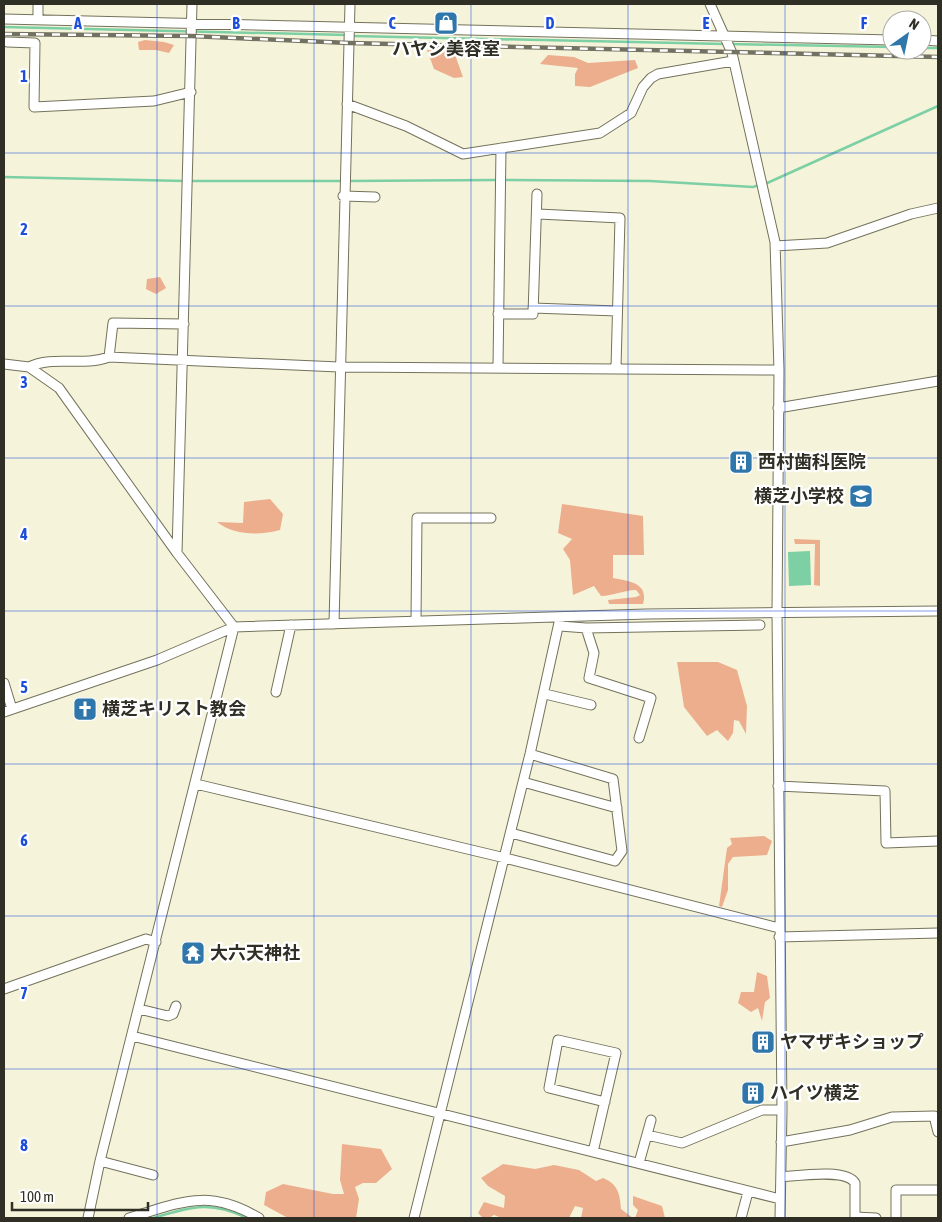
<svg xmlns="http://www.w3.org/2000/svg" width="942" height="1222" font-family="'Asap Condensed','Noto Sans JP',sans-serif">
  <style>
    .green { fill: #edae8e }
    .water { fill: #7dcfa4 }
    .lines { fill: none; stroke-linecap: round; stroke-linejoin: round }
    .stream { stroke: #7dcfa4; stroke-width: 2.5 }
    .minor-casing { stroke: #74725c; stroke-width: 11 }
    .minor { stroke: #fff; stroke-width: 9 }
    .rail-casing { stroke: #737262; stroke-width: 4.5 }
    .rail { stroke: #fff; stroke-width: 2.5; stroke-dasharray: 8; stroke-linecap: butt }
    .grid { fill: none; stroke: #1d4ed8; stroke-width: 1; stroke-opacity: 0.55 }
    .labels { text-anchor: middle; stroke-width: 4.5; stroke-linejoin: round; paint-order: stroke }
    .poi-label { font-size: 18px; font-weight: bold; fill: #302f25; stroke: #fff; text-anchor: start }
    .grid-label { font-size: 16px; text-anchor: middle; font-weight: bold; fill: #1d4ed8; stroke: #fff; stroke-width: 4.5; stroke-linejoin: round; paint-order: stroke }
  </style>
  <rect width="100%" height="100%" fill="#f5f4da"/>
  <path class="green" d="M145,40L164,42L174,45L169,53L156,50H139L138,42Z
    M427,50L454,52L463,77L454,78L434,69Z
    M548,55L574,57L588,63L635,60L638,68L590,87L575,86V74L578,68L540,64Z
    M160,277L166,288L156,294L146,289L147,279Z
    M270,499L283,514L280,530C259,536 233,535 217,522L243,523L244,502Z
    M562,504L643,516L644,555H613V578C629,581 649,583 643,604H609L608,600L636,597L640,595L636,590C624,590 613,596 601,596L594,586L573,595L570,560L563,549L572,539L558,533Z
    M794,539L820,540V586L814,585L815,544H795Z
    M677,662H718L737,670L747,706L746,734L739,721L734,720L733,733L728,741L717,730L707,736L684,707Z
    M764,836L772,841L767,855L733,857L728,864V890L722,907L719,906L727,848L732,844L730,838Z
    M757,972L767,976L770,998L765,1002L762,1021L758,1008L751,1012L738,1003L741,992H754Z
    M342,1144L381,1149L392,1169L376,1183H363L355,1187L359,1199L356,1218H288L264,1205L266,1192L283,1184L333,1194H344L340,1180Z
    M503,1164L535,1169L554,1165L579,1170L596,1181L603,1178C618,1184 620,1194 621,1209L633,1218H581L583,1208L575,1206L569,1218H502L494,1215L489,1218H483L478,1213L484,1202L504,1208L505,1196L488,1186L481,1178Z
    M633,1196L662,1206L665,1218H635L638,1210L633,1205Z"/>
  <path class="water" d="M810,551L811,585L789,586L788,552Z"/>
  <g class="lines">
    <path class="stream" d="M4,27L347,35
      M353,36L724,44
      M730,44L892,47
      M922,48H938
      M4,177L185,181
      M503,180L650,181L753,187L759,185
      M190,181H342
      M348,181L497,180
      M765,184L938,106
      M153,1218C191,1207 210,1200 247,1218"/>
    <g class="minor-casing">
      <path id="minor" d="M710,4L732,53L775,242L779,370L777,613L782,1110L780,1218
        M4,19L892,40
        M38,20V4
        M922,40L938,41
        M7,42L35,43L34,107L154,101L191,92
        M347,104L406,126L463,154L600,133L631,113L643,87L651,78L658,74L733,61
        M343,196L375,197
        M538,214L620,218L616,368
        M775,246L827,243L911,214L938,208
        M533,308L617,311
        M498,314H533L537,194
        M109,357L113,323L184,324
        M4,364L29,367L59,388L177,553L234,627
        M29,367C53,355 83,367 109,357L339,367L779,370
        M498,367L501,148
        M778,408L938,381
        M177,553L192,4
        M416,621L417,518H491
        M334,624L350,4
        M560,626L586,628L760,625
        M586,628L594,653L589,678L651,698L639,738
        M4,683L12,709
        M276,692L291,625
        M545,694L591,705
        M4,712L157,660L234,627L647,614L938,611
        M523,782L617,808
        M196,784L505,858L779,928
        M778,786L885,791L886,843L938,841
        M511,833L615,861L622,851L613,779L530,754
        M779,937L938,933
        M4,989L146,939L156,942
        M139,1009L168,1016L173,1014L176,1006
        M132,1036L780,1199
        M647,1135L682,1143L762,1110H782
        M781,1142L850,1130L892,1117L934,1116L938,1132
        M593,1152L616,1053L558,1040L549,1088L605,1102
        M100,1161L153,1175
        M639,1163L651,1120
        M781,1177C797,1176 846,1168 855,1183V1217L876,1218
        M88,1218L100,1161L234,627
        M129,1218C182,1202 208,1188 259,1218
        M414,1218L530,754L560,618
        M741,1218L748,1192
        M896,1218V1190H938"/>
    </g>
    <use href="#minor" class="minor"/>
    <g class="rail-casing">
      <path id="rail" d="M4,34L191,36L349,43L938,57"/>
    </g>
    <use href="#rail" class="rail"/>
  </g>
  <path class="grid" d="M157,4V1218M314,4V1218M471,4V1218M628,4V1218M785,4V1218M4,153H938M4,306H938M4,458H938M4,611H938M4,764H938M4,916H938M4,1069H938"/>
  <defs>
    <g id="shop-square" transform="scale(1.25)"><rect x="-9" y="-9" width="18" height="18" rx="4" fill="#2f76ab" stroke="#fff"/><path d="M-5-2.5h2.3a2.7 3.5 0 0 1 5.4 0H5L5.5 6h-11ZM-1.5-2.5h3a1.5 2.3 0 0 0-3 0Z" fill="#fff"/></g>
    <g id="building-square" transform="scale(1.25)"><rect x="-9" y="-9" width="18" height="18" rx="4" fill="#2f76ab" stroke="#fff"/><path d="M-4-6H4V6H1V3H-1V6H-4ZM-2.5-4.3h1.7v1.8h-1.7ZM.8-4.3h1.7v1.8H.8ZM-2.5-1h1.7V.8h-1.7ZM.8-1h1.7V.8H.8Z" fill="#fff"/></g>
    <g id="school-square" transform="scale(1.25)"><rect x="-9" y="-9" width="18" height="18" rx="4" fill="#2f76ab" stroke="#fff"/><path d="M0-5L7-2L0 1L-7-2ZM-4 1L0 2.5L4 1V4Q0 6-4 4Z" fill="#fff"/></g>
    <g id="church-square" transform="scale(1.25)"><rect x="-9" y="-9" width="18" height="18" rx="4" fill="#2f76ab" stroke="#fff"/><path d="M-1.2-6h2.4v3.5h3.3v2.4h-3.3V6h-2.4V-.1h-3.3v-2.4h3.3Z" fill="#fff"/></g>
    <g id="temple-square" transform="scale(1.25)"><rect x="-9" y="-9" width="18" height="18" rx="4" fill="#2f76ab" stroke="#fff"/><path d="M0-6L5-2H3V0L6.5 2.5H4V6H1.5V3h-3V6H-4V2.5H-6.5L-3 0V-2H-5Z" fill="#fff"/></g>
  </defs>
  <g fill-rule="evenodd">
    <use href="#shop-square" x="446" y="23"/>
    <use href="#building-square" x="741" y="462"/>
    <use href="#school-square" x="861" y="496"/>
    <use href="#church-square" x="85" y="709"/>
    <use href="#temple-square" x="193" y="953"/>
    <use href="#building-square" x="763" y="1042"/>
    <use href="#building-square" x="753" y="1093"/>
  </g>
  <g class="labels">
    <g class="poi-label">
      <text x="446" y="55" text-anchor="middle">ハヤシ美容室</text>
      <text x="758" y="468">西村歯科医院</text>
      <text x="844" y="502" text-anchor="end">横芝小学校</text>
      <text x="102" y="715">横芝キリスト教会</text>
      <text x="210" y="959">大六天神社</text>
      <text x="780" y="1048">ヤマザキショップ</text>
      <text x="770" y="1099">ハイツ横芝</text>
    </g>
  </g>
  <g class="grid-label">
    <text x="78" y="29">A</text>
    <text x="236" y="29">B</text>
    <text x="392" y="29">C</text>
    <text x="550" y="29">D</text>
    <text x="706" y="29">E</text>
    <text x="864" y="29">F</text>
    <text x="24" y="82">1</text>
    <text x="24" y="235">2</text>
    <text x="24" y="388">3</text>
    <text x="24" y="540">4</text>
    <text x="24" y="693">5</text>
    <text x="24" y="846">6</text>
    <text x="24" y="999">7</text>
    <text x="24" y="1151">8</text>
  </g>
  <rect width="942" height="1222" fill="none" stroke="#302f25" stroke-width="10"/>
  <g transform="translate(907 35) rotate(33)"><circle r="24" fill="#ffffff" stroke="#acaca8"/>
  <path d="M0-4L9 19L0 12L-9 19Z" fill="#2f76ab"/>
  <text y="-8" font-size="14" font-weight="bold" text-anchor="middle" fill="#302f25">N</text>
  </g>
  <path d="M12 1202v8h136v-8" fill="none" stroke="#302f25" stroke-width="2.5"/>
  <text x="20" y="1202" font-size="15" fill="#302f25" stroke="#ffffff" stroke-width="4" paint-order="stroke">100 m</text>
</svg>
